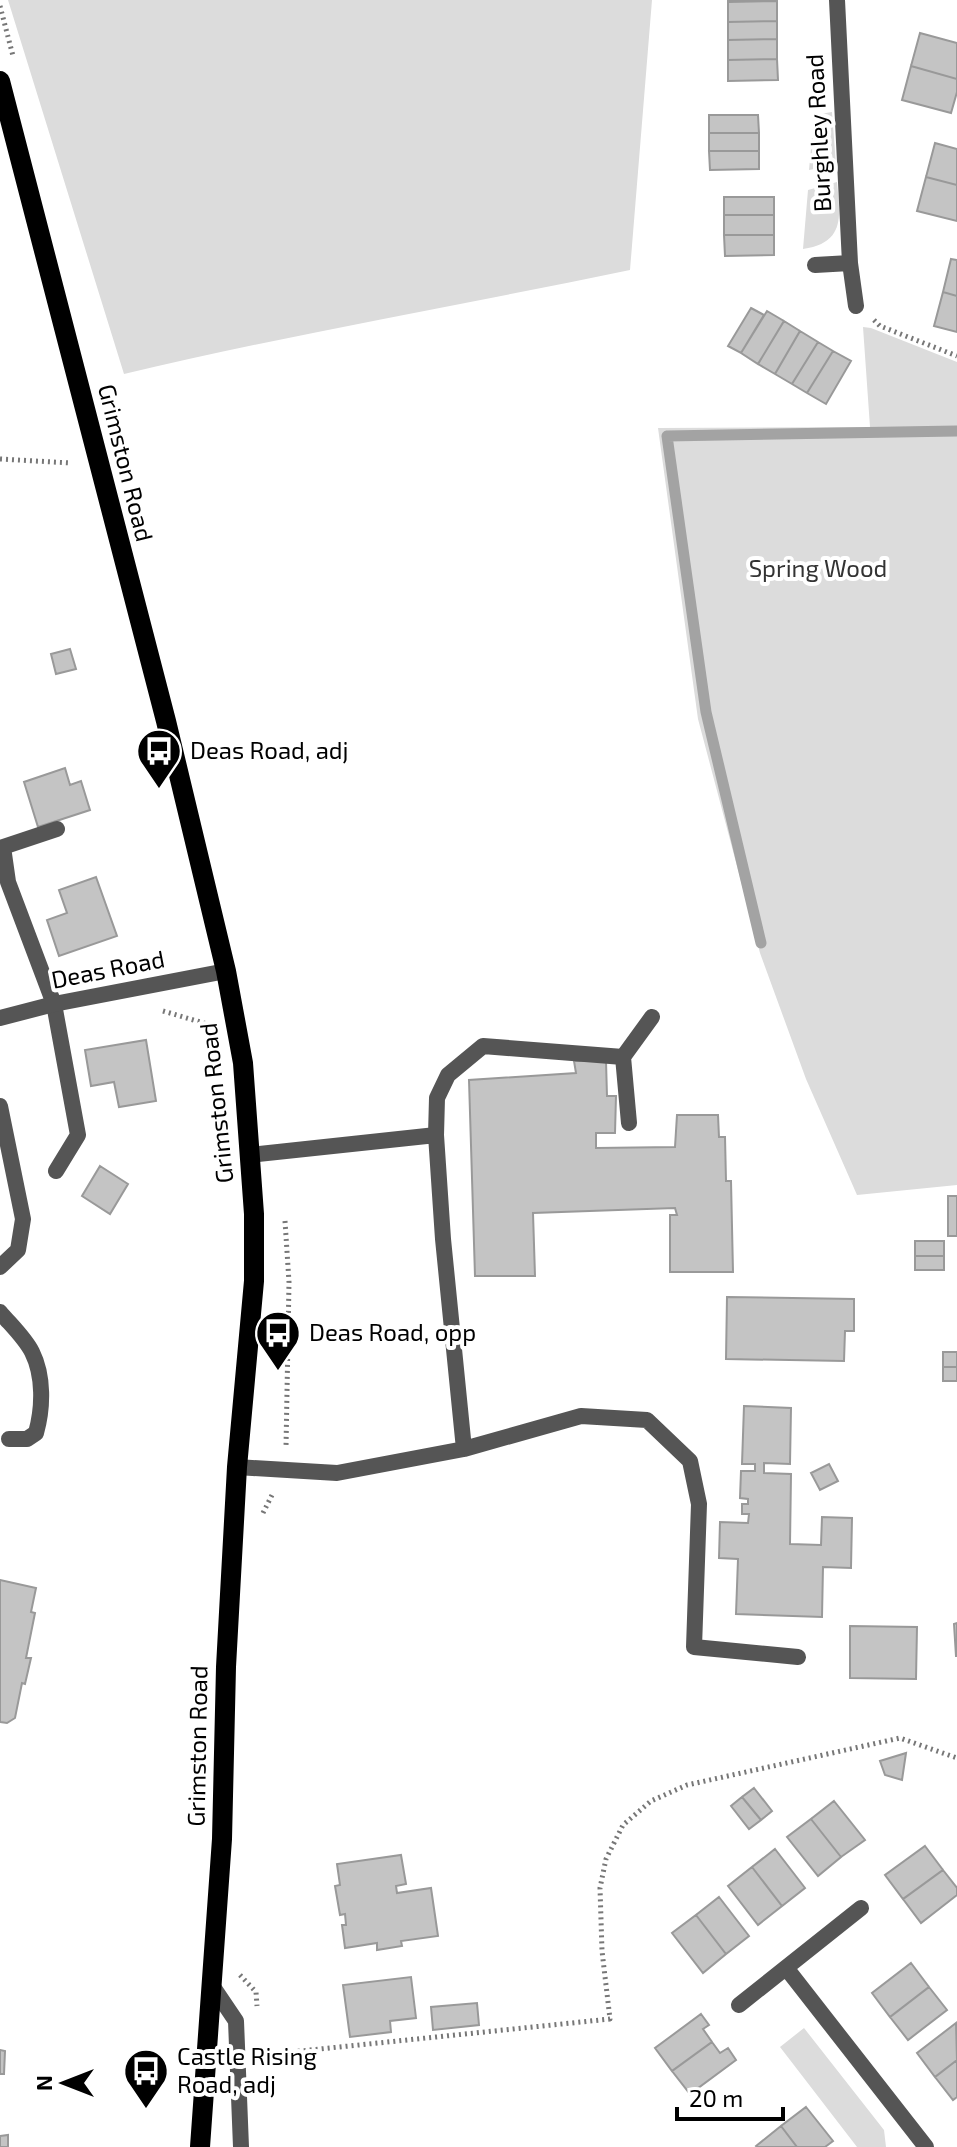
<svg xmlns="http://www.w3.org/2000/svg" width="957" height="2147" font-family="'Exo 2',sans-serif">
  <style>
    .green { fill: #dcdcdc }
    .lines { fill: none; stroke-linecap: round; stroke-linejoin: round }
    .stream { stroke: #a3a3a3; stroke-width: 11 }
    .building { fill: #c4c4c4; stroke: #999; stroke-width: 2 }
    .path { stroke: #777; stroke-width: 5; stroke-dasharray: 2 4; stroke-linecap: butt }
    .lane { stroke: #555; stroke-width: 16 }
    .street { stroke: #555; stroke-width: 16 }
    .primary { stroke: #000; stroke-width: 20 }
    .labels { text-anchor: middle; stroke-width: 8; stroke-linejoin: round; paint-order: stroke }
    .street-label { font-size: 24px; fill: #000; stroke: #fff }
    .park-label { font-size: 24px; fill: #333; stroke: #fff }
    .poi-label { font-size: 24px; fill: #000; stroke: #fff; text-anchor: start }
  </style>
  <rect width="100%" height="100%" fill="#fff"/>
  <path class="green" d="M8,0H652L630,270C462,305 292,334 124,374Z
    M832,112L836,165L809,170L814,115Z
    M837,182C840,215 846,243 803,249L808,190Z
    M863,327L871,328L957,362V1185L857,1195L806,1079L760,953L698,719L658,428L870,427Z
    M804,2028L884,2130L886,2147H857L780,2047Z"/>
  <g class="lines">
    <path class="stream" d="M761,943L706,712L667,436L957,431"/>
  </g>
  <path class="building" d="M728,0H777V1L728,2Z
    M777,1V21L728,22V2Z
    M777,21V39L728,40V22Z
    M920,33L957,43V79L911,66Z
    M777,39V59L728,60V40Z
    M777,59L778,80L728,81V60Z
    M911,66L957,79V92L951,113L902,100Z
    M709,115H758L759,133H709Z
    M709,133H759V151H709Z
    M935,143L957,149V185L926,177Z
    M709,151H759V169L710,170Z
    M926,177L957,185V221L917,211Z
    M724,197H774V215H724Z
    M724,215H774V235H724Z
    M724,235H774V255L725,256Z
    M951,259L957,260V296L943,292Z
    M943,292L957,296V332L934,326Z
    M751,308L764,315L741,353L728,346Z
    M767,311L784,321L758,364L741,353Z
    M784,321L800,331L775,374L758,364Z
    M800,331L818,342L792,384L775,374Z
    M818,342L833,351L807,393L792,384Z
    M833,351L851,361L826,404L807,393Z
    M70,649L76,669L56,674L51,654Z
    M65,768L70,785L81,781L90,810L38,827L24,782Z
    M96,877L117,936L59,956L47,920L67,913L59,890Z
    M146,1040L156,1101L119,1107L114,1082L91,1086L85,1050Z
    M574,1061H606L607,1096H616L615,1133H596V1148L675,1147L677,1115H718L719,1137H725L726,1181H731L733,1272H670V1215H677L675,1208L533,1213L535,1276H475L469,1080L576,1073Z
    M100,1166L128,1184L110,1214L82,1196Z
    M948,1196H957V1236H948Z
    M915,1241H944V1256H915Z
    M915,1256H944V1270H915Z
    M727,1297L854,1299V1331H845L844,1361L726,1359Z
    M943,1352H957V1367H943Z
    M943,1367H957V1381H943Z
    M744,1406L791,1408L790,1464L764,1463V1473L791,1474L790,1544L821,1545L822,1517L852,1518L851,1568L823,1567L822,1617L736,1614L738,1559L719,1558L720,1522L748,1523L749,1514H742V1504H748V1499L740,1498L741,1471H755V1464H742Z
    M829,1464L838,1481L820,1490L811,1473Z
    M0,1580L36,1588L31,1612L35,1613L26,1658H31L25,1684L22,1683L15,1718L7,1723L0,1722Z
    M957,1623V1656H956L954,1624Z
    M850,1626L917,1627L916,1679L850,1678Z
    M906,1753L902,1780L885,1775L880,1761Z
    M754,1788L772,1811L761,1820L742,1797Z
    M742,1797L761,1820L749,1829L731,1806Z
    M834,1801L865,1840L841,1857L811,1819Z
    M811,1819L841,1857L818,1876L787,1837Z
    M925,1846L943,1870L903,1899L885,1875Z
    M775,1849L805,1888L782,1906L752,1867Z
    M401,1855L406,1884L396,1886L397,1893L431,1888L438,1936L401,1941L402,1946L377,1950V1943L345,1948L342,1925H346L345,1914L340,1915L335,1886L340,1885L337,1864Z
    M752,1867L782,1906L758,1925L728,1886Z
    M943,1870L957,1888V1895L921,1923L903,1899Z
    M719,1897L749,1936L726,1954L696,1915Z
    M696,1915L726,1954L703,1973L672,1933Z
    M911,1963L929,1987L890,2017L872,1993Z
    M411,1977L416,2018L390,2021L391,2032L350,2037L343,1985Z
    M929,1987L947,2010L908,2040L890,2017Z
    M477,2003L479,2025L433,2030L431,2007Z
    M701,2014L709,2025L703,2029L712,2042L672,2071L655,2048Z
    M956,2023L957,2060L935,2077L917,2053Z
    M712,2042L720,2053L728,2048L736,2060L690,2094L672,2071Z
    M0,2050L5,2051L4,2074H0Z
    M957,2060V2097L953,2100L935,2077Z
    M806,2107L833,2141L825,2147H797L781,2126Z
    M781,2126L797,2147H757L756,2146Z
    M8,2135V2147H0V2136Z"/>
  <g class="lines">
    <path class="path" d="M0,6L13,56
      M874,320L880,326L957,356
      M0,459L71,463
      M163,1011L207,1024
      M285,1221L289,1282L286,1447
      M263,1513L273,1493
      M240,1975L256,1992L257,2006
      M262,2055L610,2019L602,1951L600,1888L606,1859L623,1825L651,1801L687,1785L900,1738L957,1758"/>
    <path class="lane" d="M629,1123L623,1057L652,1017
      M250,1155L436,1135
      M56,1171L78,1135L54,1004L8,882L3,847L57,829
      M0,1312C10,1324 25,1338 32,1352C44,1376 43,1408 36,1433L27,1439H9
      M464,1449L443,1239L436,1135L437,1098L448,1075L483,1046L623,1057
      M237,1467L337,1473L464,1449L581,1416L647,1420L690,1461L699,1504L694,1647L798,1657"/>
    <path class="street" d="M837,0L850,263L856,306
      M815,265L850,263
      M0,1018L54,1004L226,971
      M0,1106L23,1219L18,1250L0,1267
      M787,1969L926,2147
      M211,1984L236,2021L241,2147
      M739,2005L861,1908"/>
    <path class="primary" d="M0,81L166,721L226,971L243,1063L254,1214V1281L237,1467L226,1667L222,1839L200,2147"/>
  </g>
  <defs>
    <g id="bus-pin" transform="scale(2.3)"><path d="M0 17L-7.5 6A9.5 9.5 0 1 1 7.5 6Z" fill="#000" stroke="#fff"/><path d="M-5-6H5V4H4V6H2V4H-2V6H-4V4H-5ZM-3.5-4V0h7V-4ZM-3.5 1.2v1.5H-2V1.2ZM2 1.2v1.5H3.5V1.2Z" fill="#fff"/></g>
  </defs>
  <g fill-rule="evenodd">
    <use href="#bus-pin" x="159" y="751"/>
    <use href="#bus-pin" x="278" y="1333"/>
    <use href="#bus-pin" x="146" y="2071"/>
  </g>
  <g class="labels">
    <g class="street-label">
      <text transform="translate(819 133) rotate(-93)" y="8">Burghley Road</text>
      <text transform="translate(125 463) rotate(76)" y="8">Grimston Road</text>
      <text transform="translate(108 970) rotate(-11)" y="8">Deas Road</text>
      <text transform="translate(217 1103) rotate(-96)" y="8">Grimston Road</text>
      <text transform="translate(198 1746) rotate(-89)" y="8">Grimston Road</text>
    </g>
    <g class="park-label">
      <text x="818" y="577">Spring Wood</text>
    </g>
    <g class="poi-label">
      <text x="190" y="759">Deas Road, adj</text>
      <text x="309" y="1341">Deas Road, opp</text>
      <text x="177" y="2065">Castle Rising<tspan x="177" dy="28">Road, adj</tspan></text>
    </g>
  </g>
  <g transform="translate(64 2083) rotate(270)" stroke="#ffffff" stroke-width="6" paint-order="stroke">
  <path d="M0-6L14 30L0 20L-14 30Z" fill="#000000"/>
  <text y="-12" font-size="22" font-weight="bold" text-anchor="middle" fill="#000000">N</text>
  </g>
  <path d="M677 2107v12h106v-12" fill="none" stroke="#000000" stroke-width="4"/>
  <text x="689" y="2107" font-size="24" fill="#000000" stroke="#ffffff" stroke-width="6" paint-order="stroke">20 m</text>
</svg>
